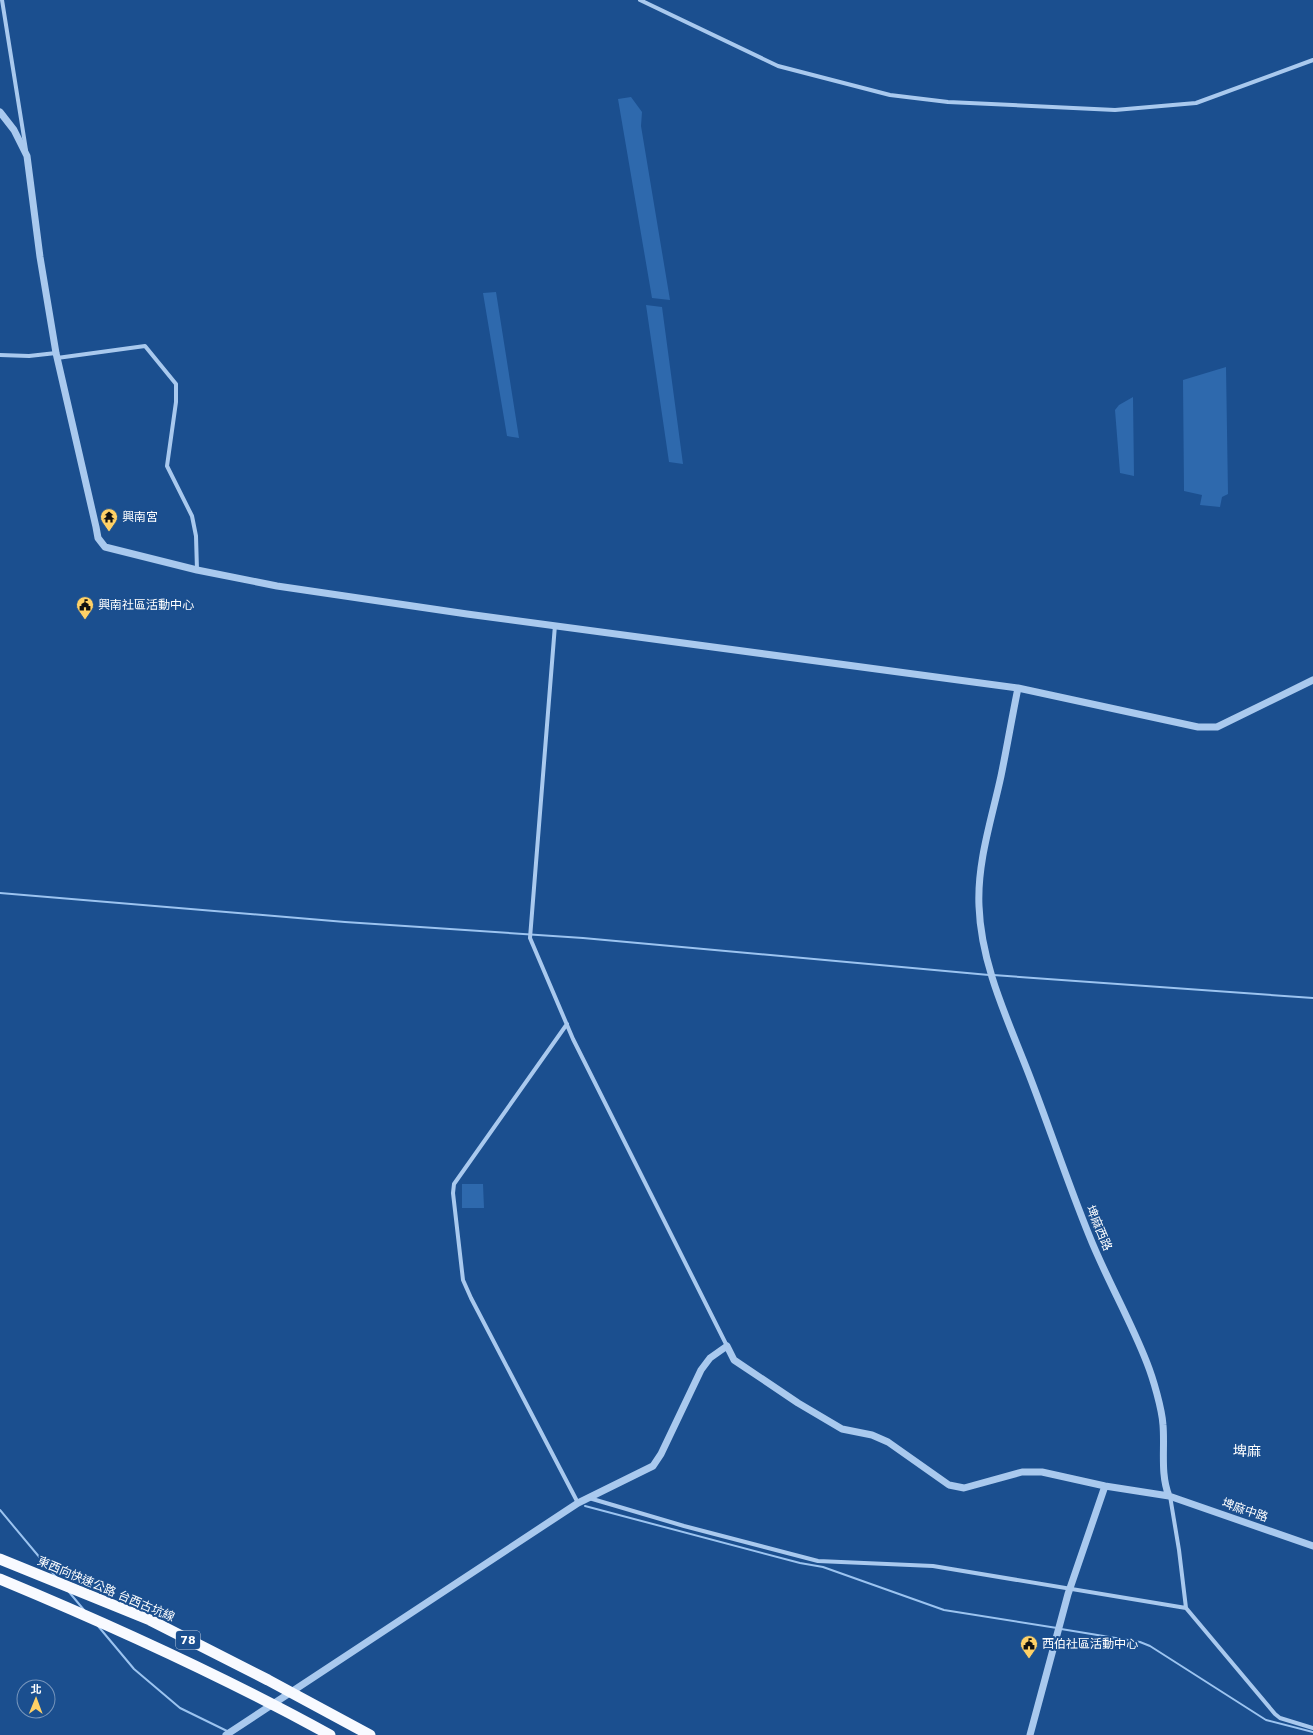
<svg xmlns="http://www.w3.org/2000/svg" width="1313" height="1735" font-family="'DejaVu Sans','Noto Sans TC',sans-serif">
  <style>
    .green { fill: #2e69ad }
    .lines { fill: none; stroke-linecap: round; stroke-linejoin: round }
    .stream { stroke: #9cc4f0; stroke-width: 2 }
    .minor { stroke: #a9c9ee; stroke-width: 4 }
    .tertiary { stroke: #a9c9ee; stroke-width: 7 }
    .trunk-bridge { stroke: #f8faff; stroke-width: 11 }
    .labels { text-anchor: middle; stroke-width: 4; stroke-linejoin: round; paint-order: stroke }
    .shield { fill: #1b4f8f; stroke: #bbcadd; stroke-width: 1 }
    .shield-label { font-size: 11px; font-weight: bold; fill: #fff }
    .poi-label { font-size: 12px; fill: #fff; stroke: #1b4f8f; text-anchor: start }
    .street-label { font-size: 12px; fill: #fff; stroke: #1b4f8f }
    .quarter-label { font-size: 14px; fill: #fff; stroke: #1b4f8f }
  </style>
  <rect width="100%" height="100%" fill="#1b4f8f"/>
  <path class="green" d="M631,97L642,112L641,126L670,300L652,298L618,99Z
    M496,292L519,438L507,436L483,293Z
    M646,305L662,307L683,464L669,462Z
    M1226,367L1228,494L1222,497L1220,507L1200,505L1202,495L1184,491L1183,380Z
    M1133,397L1134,476L1120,473L1115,410L1119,405Z
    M462,1184H483L484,1208H462Z"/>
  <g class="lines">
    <path class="stream" d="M0,893L345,922L583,938L989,975
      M993,975L1313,998
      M585,1506L800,1563L823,1567L944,1610L1057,1628
      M0,1510L56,1577
      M69,1592L84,1610
      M98,1626L134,1669L180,1708L227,1731
      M1061,1629L1140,1642L1150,1646L1266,1720L1313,1732"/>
    <path class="minor" d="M2,0L26,150
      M640,0L778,66L890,95L948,102L1115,110L1196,103L1313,60
      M0,355L29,356L56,353
      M57,358L145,346L176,384V402L167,466L192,516L196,536L197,570
      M555,625L530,938L573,1039L727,1346
      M567,1024L454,1184L453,1193L463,1280L471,1298L578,1503
      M1170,1496L1179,1550L1186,1608L1275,1714L1280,1718L1313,1728
      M589,1498L684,1526L818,1561L933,1566L1186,1608"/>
    <path class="tertiary" d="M0,112L14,130L27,156L40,257L56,353L96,527L98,538L105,547L197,570L277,586L467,614L1018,688L1198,727H1217L1313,680
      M1018,688C1012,717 1007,747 1001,776C992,818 977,862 979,906C981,964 1007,1018 1028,1072C1049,1126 1067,1181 1089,1235C1106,1278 1130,1319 1147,1363C1153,1378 1162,1409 1163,1425C1165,1448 1160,1474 1169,1496
      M226,1735L578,1503L653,1466L661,1454L701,1370L710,1358L727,1346L734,1360L798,1403L842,1429L872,1435L888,1442L949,1485L964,1488L1022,1472H1042L1105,1486L1169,1496L1313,1546
      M1030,1735L1068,1594L1105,1486"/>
    <path class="trunk-bridge" d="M0,1559L150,1620L268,1680L370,1735
      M0,1579C113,1626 223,1676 330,1735"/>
  </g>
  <defs>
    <g id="temple-pin" transform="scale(0.9)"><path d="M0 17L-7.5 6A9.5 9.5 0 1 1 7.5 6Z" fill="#ffd166" stroke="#1b4f8f"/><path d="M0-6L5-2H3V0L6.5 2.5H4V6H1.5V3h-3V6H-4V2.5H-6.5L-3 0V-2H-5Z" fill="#111"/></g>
    <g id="civic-pin" transform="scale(0.9)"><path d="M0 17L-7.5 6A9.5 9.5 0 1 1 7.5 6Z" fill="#ffd166" stroke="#1b4f8f"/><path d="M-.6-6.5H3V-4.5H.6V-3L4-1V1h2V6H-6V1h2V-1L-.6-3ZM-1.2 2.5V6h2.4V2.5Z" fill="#111"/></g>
  </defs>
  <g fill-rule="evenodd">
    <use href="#temple-pin" x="109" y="517"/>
    <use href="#civic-pin" x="85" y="605"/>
    <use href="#civic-pin" x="1029" y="1644"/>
  </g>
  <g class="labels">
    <rect class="shield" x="176" y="1631" width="24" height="18" rx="3"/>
    <g class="shield-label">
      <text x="188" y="1644">78</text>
    </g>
    <g class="poi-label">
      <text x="122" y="521">興南宮</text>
      <text x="98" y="609">興南社區活動中心</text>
      <text x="1042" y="1648">西伯社區活動中心</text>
    </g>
    <g class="street-label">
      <text transform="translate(1099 1228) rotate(67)" y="4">埤麻西路</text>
      <text transform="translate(1245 1510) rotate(19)" y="4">埤麻中路</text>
      <text transform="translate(106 1589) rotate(23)" y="4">東西向快速公路 台西古坑線</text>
    </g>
    <g class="quarter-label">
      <text x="1247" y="1456">埤麻</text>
    </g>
  </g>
  <g transform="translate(36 1699) rotate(1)"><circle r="19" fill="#1b4f8f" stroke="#7695bc"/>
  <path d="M0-3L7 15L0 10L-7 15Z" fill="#ffd166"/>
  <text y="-6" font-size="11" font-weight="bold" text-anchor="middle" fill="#ffffff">北</text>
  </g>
</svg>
